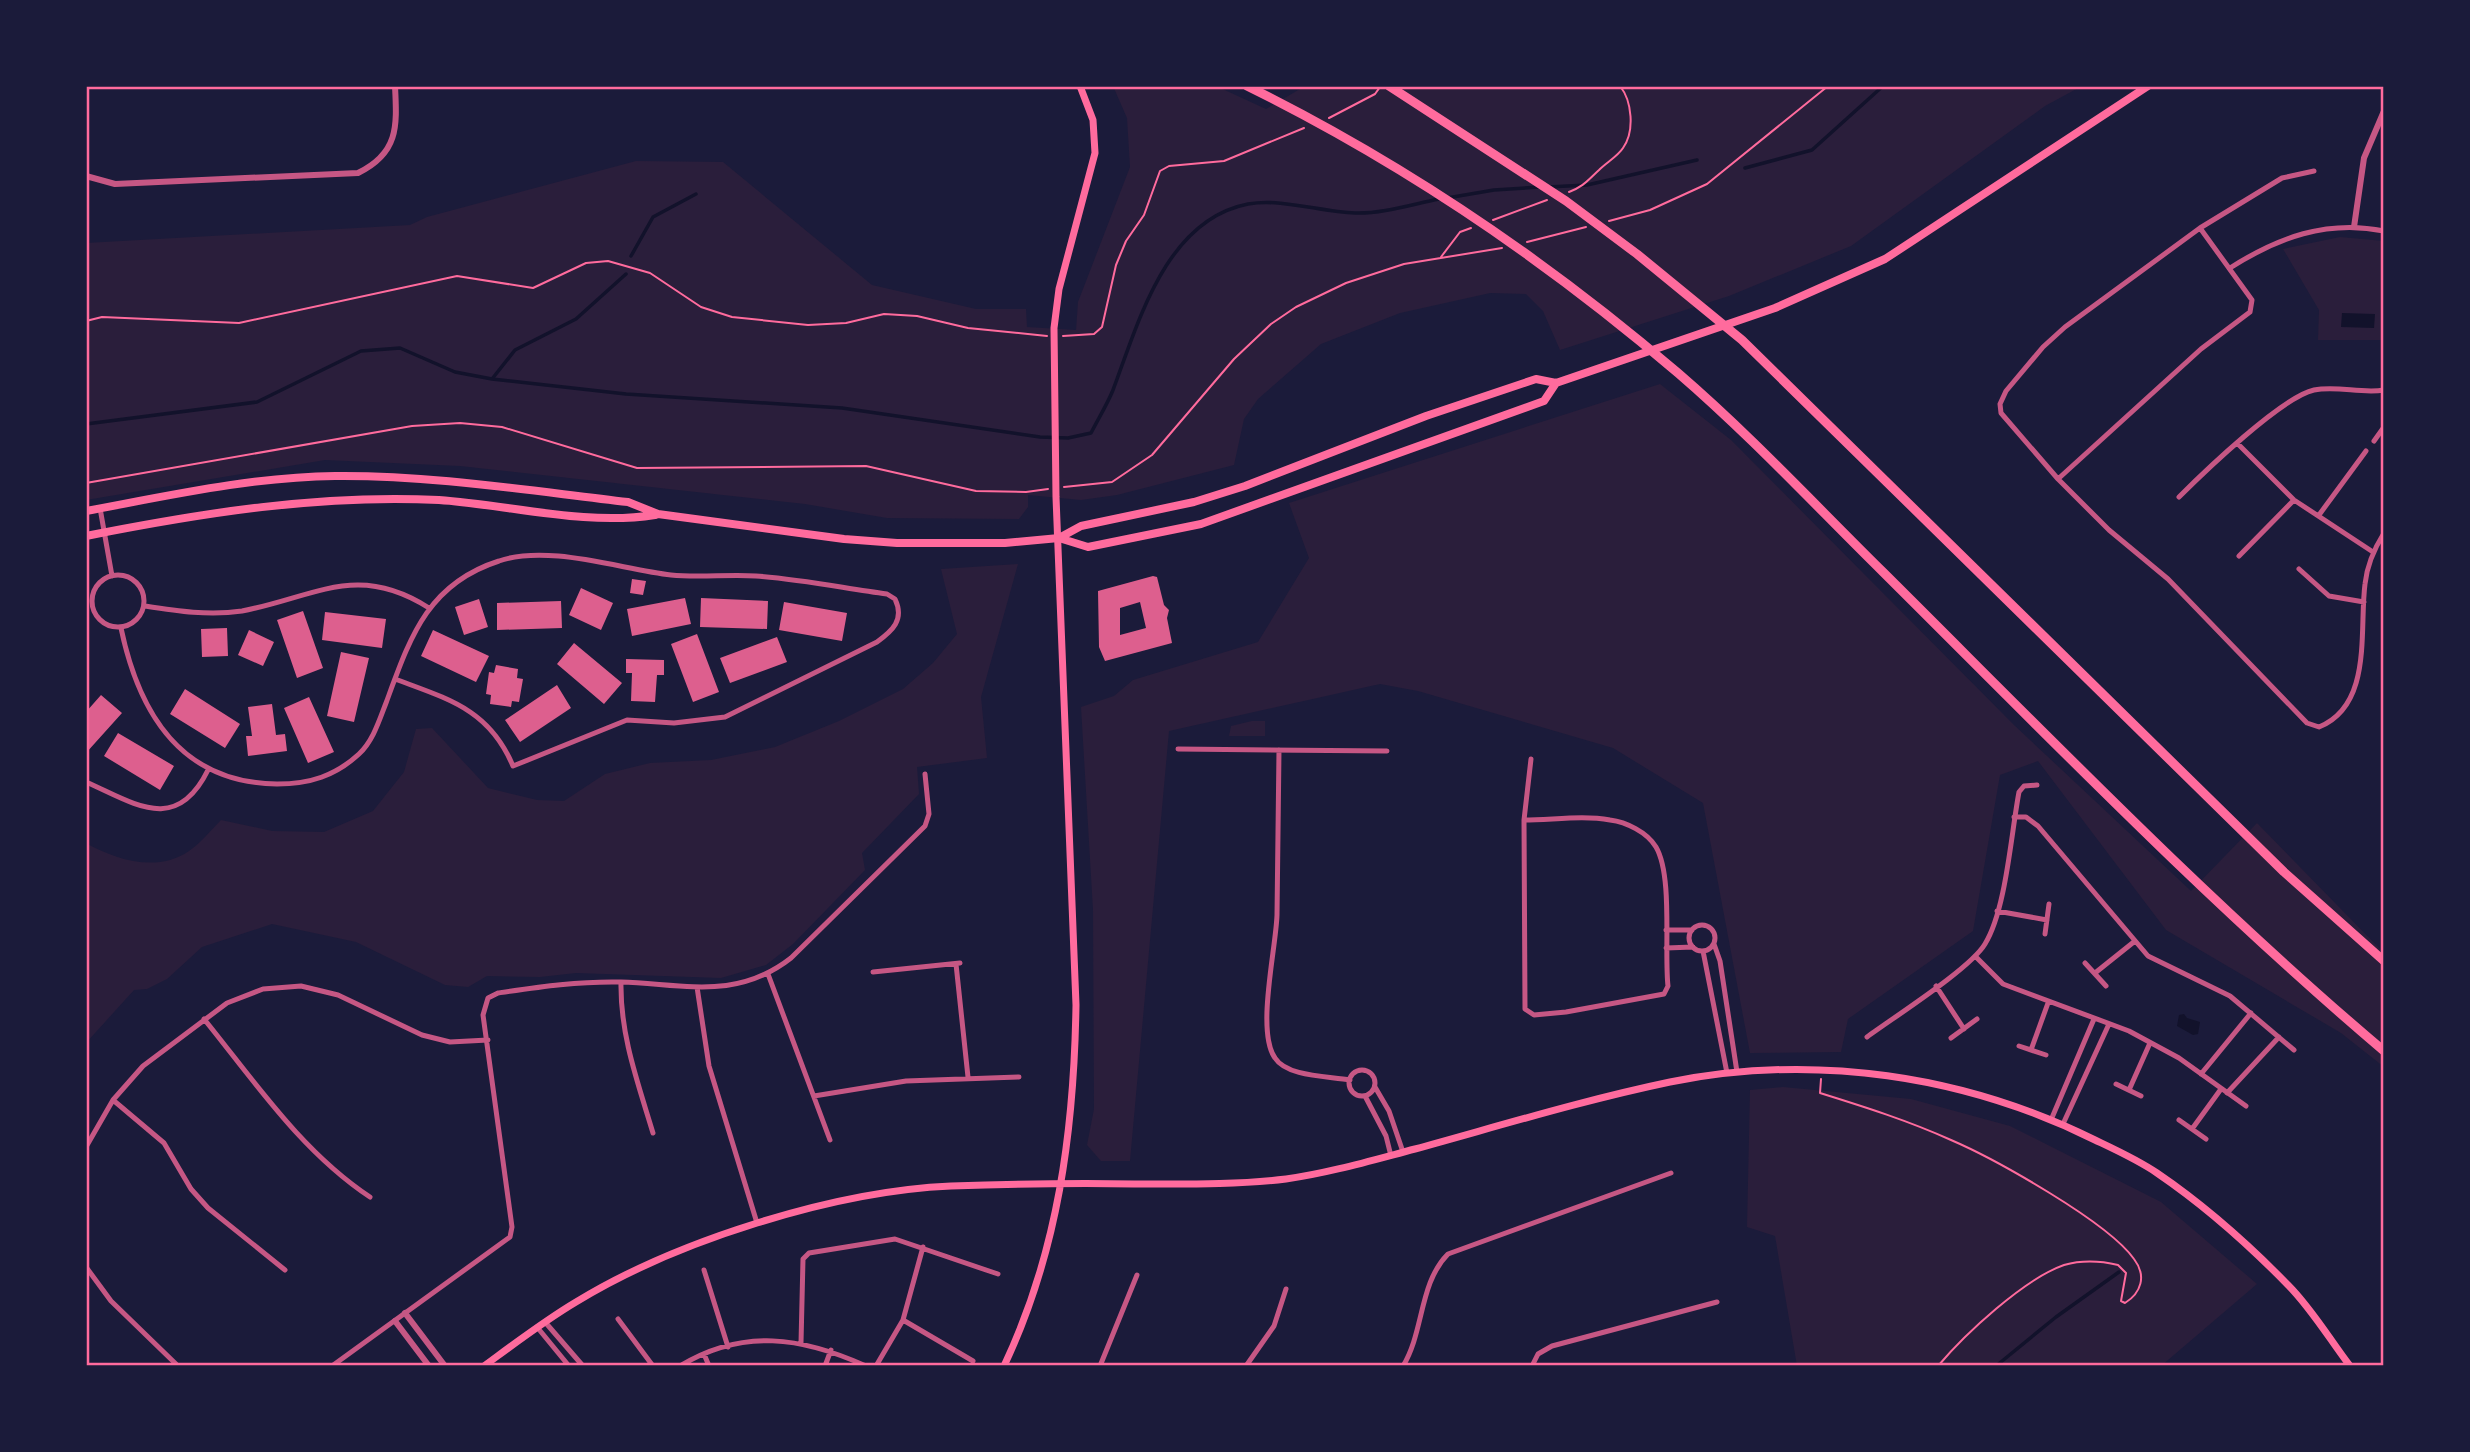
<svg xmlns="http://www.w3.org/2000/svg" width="2470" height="1452" font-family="'Source Serif 4',serif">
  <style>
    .green { fill: #2a1e3b }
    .water { fill: #12122b }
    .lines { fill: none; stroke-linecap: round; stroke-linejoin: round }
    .stream { stroke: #12122b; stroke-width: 3.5 }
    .building { fill: #dd5f8e; fill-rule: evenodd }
    .path { stroke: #ff6b9d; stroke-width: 2 }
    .minor { stroke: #c65784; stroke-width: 5 }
    .tertiary { stroke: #c65784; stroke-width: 6 }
    .secondary { stroke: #ff6b9d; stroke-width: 7 }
    .primary { stroke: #ff6b9d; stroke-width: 8 }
    .motorway { stroke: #ff6b9d; stroke-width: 9 }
    .neatline { fill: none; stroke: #ff6b9d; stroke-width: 2.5 }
  </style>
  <rect width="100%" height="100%" fill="#1b1b3a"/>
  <path class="green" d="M1113,86H1216L1266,109L1305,86H2082L2045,106L1851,246L1729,296L1560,350L1543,311L1526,294L1490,293L1400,313L1321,344L1258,399L1244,419L1234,465L1117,495L1081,500L1028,495V507L1019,519L887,518L805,504L460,466L325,460L86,500V243L410,225L427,217L636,161L723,162L872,285L976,309H1026L1027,327L1076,330L1078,302L1130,167L1127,118Z
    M2340,237L2384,241V340H2318L2319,310L2283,249Z
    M1660,384L1731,440L2014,725L2191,891L2257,823L2380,949L2384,957V1067L2341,1033L2166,930L2038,761L2000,775L1973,931L1848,1019L1841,1052L1750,1053L1703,803L1613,748L1418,691L1380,684L1169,731L1130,1161H1101L1087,1145L1094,1109L1093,910L1081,707L1114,696L1133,680L1258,642L1309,558L1289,503Z
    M1018,564L981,697L987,758L917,767L919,794L862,853L865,870L793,944L766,965L721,978L576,973L540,977L487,976L468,987L445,985L356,942L272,924L202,947L167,979L147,989L134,990L86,1043V843C116,860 157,873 189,851C201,843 211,830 221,820L272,831L324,832L373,811L404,772L416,729L432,728L488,788L537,800L564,801L605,774L650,763L711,760L775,747L839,721L903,689L933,663L957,634L941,569Z
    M1252,721H1265V736H1229L1231,726Z
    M1783,1087L1911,1099L2010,1126L2161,1202L2257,1284L2161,1366H1797L1775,1236L1747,1227L1750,1090Z"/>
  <path class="water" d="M2342,313L2375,314L2374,328L2341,327Z
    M2184,1014L2187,1018L2200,1022L2198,1034L2193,1035L2177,1026L2179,1015Z"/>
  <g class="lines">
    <path class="stream" d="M1745,168L1812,150L1883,86
      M1548,187L1587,185L1697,160
      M1447,198L1494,190L1540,187
      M631,256L653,217L696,194
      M492,379L515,350L576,319L626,274
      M86,424L257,402L361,351L400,348L455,372L492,379L626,394L842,408L1040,437L1068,438L1091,433C1098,419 1107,405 1113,390C1138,324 1165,220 1248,204C1283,198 1320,212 1355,213C1382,214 1413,204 1439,199
      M1996,1366L2056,1317L2119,1272"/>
  </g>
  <path class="building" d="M1153,576L1157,577L1164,605L1169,610L1167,618L1172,643L1105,661L1099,647L1098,591ZM1140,602L1146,628L1120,635V608Z
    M632,579L646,581L643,595L630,593Z
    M581,588L613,603L601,630L569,615Z
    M685,598L691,624L632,636L627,609Z
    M701,598L768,601L767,629L700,627Z
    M479,599L488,627L464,635L455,607Z
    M561,601L562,628L497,630V603Z
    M784,602L847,613L842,641L779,630Z
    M303,611L323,668L297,678L277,620Z
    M325,612L386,619L382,648L322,640Z
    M227,628L228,656L202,657L201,629Z
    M249,630L274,642L263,666L238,655Z
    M433,630L489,656L476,682L421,656Z
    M697,634L719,692L693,702L671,644Z
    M777,637L787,662L730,683L720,658Z
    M574,643L622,683L604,704L557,664Z
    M341,652L369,658L354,722L327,716Z
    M626,659L664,660V675H657L655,702L631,701L632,673H626Z
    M496,665L518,669L517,678L523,679L519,702L512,701L511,707L490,704L491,695L486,694L489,672L494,673Z
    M557,685L571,708L520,742L505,720Z
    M185,689L240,724L225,748L170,714Z
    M101,695L122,713L86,753V712Z
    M309,697L334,752L308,763L284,708Z
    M272,704L276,735L285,734L287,751L248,756L246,736H252L248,707Z
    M118,733L174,766L160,790L104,756Z"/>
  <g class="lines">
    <path class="path" d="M1329,118L1375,94L1380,87
      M1569,192C1584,186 1587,181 1599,170C1606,163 1618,156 1623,148C1635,131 1632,101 1620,86
      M1493,220L1547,200
      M1609,221L1650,210L1707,184L1828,86
      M1527,242L1586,227
      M1441,257L1460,232L1471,228
      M86,321L102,317L239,323L457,276L533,288L586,263L608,261L650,273L701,307L732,317L808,325L846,323L884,314L917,316L968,328L1047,336
      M1063,336L1094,334L1102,327L1116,265L1126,241L1144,215L1160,171L1169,166L1224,161L1304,128
      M86,483L412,426L460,423L502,427L637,468L866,466L976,491L1026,492L1048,489
      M1064,487L1112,482L1152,455L1234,359L1271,324L1296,307L1346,283L1404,264L1502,248
      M1821,1079L1820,1093C1865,1107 1909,1121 1951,1140C1995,1159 2108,1222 2134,1259C2147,1276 2141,1293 2125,1303L2121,1301L2126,1273L2118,1265C2101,1261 2082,1260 2064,1265C2024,1279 1965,1334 1938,1366"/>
    <path class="minor" d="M2314,171L2282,178L2200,228L2065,327L2043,347L2006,391L2000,404L2001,413L2058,479L2109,530L2168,579L2307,723L2319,727C2373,705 2359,630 2365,584C2367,565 2374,549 2384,533
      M2230,268C2277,238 2327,219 2384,231
      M2374,441L2384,427
      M2237,443L2294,500L2373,552
      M2058,479L2201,349L2250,312L2252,300L2200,228
      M2179,497C2204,472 2282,397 2314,390C2337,385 2361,394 2384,390
      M100,508L112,576
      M2319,515L2366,451
      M2239,556L2294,500
      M2299,569L2329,596L2364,602
      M92 601a26 26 0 1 1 52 0a26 26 0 1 1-52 0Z
      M145,606C177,611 209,616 242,611C315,597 357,562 429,608
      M121,628C139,714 181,783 277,784C310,784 335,776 359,754C373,741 379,721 386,703C410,638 427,584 499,561C548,544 620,569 671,575C699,578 728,574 756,576C800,579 843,588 887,594L895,599C905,620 892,631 877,642L725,717L674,723L627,720L513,766C489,709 448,699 395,679
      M1178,749L1387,751
      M1279,750C1278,805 1278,860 1277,915C1276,949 1256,1031 1275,1058C1287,1077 1329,1076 1350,1080
      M86,782C134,803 176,835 208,770
      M2014,817H2026L2038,826L2148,956L2230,996L2294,1050
      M1524,820C1552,820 1583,815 1610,820C1626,822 1647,832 1656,847C1673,876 1664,951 1668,986L1664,994L1566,1012L1534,1015L1525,1009L1524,820L1531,759
      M1997,911L2047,920
      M1689 938a13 13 0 1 1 26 0a13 13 0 1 1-26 0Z
      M1666,930H1692
      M2045,934L2049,904
      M1714,944L1720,961L1737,1072
      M1666,948L1693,947
      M1703,951L1727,1073
      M1975,956L2003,984L2129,1031L2179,1058L2246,1106
      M2085,963L2106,986
      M956,964L968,1077
      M873,972L960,963
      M2095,973L2135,941
      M768,974L830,1140
      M621,982C620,1035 638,1083 653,1133
      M1936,986L1964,1029
      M697,987L709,1066L757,1223
      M204,1019C255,1082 302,1152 370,1197
      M1867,1037C1894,1017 1970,969 1985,944C2006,910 2011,834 2019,792L2024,786L2037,785
      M1951,1038L1977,1019
      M2019,1046L2046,1055
      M2031,1050L2048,1003
      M1349 1083a13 13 0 1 1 26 0a13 13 0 1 1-26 0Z
      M2201,1074L2251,1013
      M2116,1084L2141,1096
      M1375,1087L1389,1111L1403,1152
      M2129,1090L2150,1043
      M2227,1093L2279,1037
      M814,1096L906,1081L1019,1077
      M1365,1096L1386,1136L1391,1156
      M113,1100L164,1143L191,1189L208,1208L285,1270
      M2051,1120L2094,1019
      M2179,1120L2206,1139
      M2063,1124L2109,1024
      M2192,1129L2221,1089
      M86,1147L113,1100L143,1066L227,1003L263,989L301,986L338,995L422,1035L450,1042L488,1040
      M86,1267L111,1301L178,1366
      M704,1270L728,1347
      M618,1319L653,1366
      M903,1320L973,1361
      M545,1322L583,1366
      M537,1327L569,1366
      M801,1343L803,1259L809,1253L895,1239L998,1274
      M704,1354L709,1366
      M332,1366L510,1237L512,1227L483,1015L488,998L498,993C539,987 579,981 621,982C684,984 736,1001 791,958L925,826L929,814L925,774
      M680,1366C743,1328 802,1337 866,1366
      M825,1366L831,1350
      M876,1366L903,1320L923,1247
      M1100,1366L1137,1275
      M1246,1366L1274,1326L1286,1289
      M1403,1366C1424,1332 1419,1283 1448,1254L1671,1173
      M1532,1366L1538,1354L1552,1346L1717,1302"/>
    <path class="tertiary" d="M86,176L115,184L358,173C399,153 397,126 395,86
      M2354,227L2364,158L2384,111
      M405,1313L445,1366
      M395,1321L429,1366"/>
    <path class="secondary" d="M484,1366C514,1344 544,1321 576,1302C676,1241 834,1191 951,1186C1012,1184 1073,1183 1134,1184C1184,1184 1236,1185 1286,1179C1329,1173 1373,1160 1415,1149C1499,1126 1584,1100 1670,1082C1814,1053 1964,1075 2095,1140C2116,1150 2138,1160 2157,1173C2204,1205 2249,1245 2288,1285C2312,1309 2330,1340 2350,1366
      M1004,1366C1058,1252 1074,1131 1076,1005L1056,497L1054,328L1059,289L1095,153L1093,120L1080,86"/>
    <path class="primary" d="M86,511C167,496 251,477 335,476C432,475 531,491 628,502L658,514L844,539L897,543H1005L1059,538L1088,547L1201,524L1544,401L1556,383
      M86,536C202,513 321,494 439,500C511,505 584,526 655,515
      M1059,538L1081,526L1194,502L1245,486L1426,416L1536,379L1556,383L1775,308L1885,259L2148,86"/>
    <path class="motorway" d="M1247,86C1401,162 1547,261 1678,373C1750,435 1816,506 1883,572C2047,735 2208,902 2384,1051
      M1389,86L1566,201L1637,254L1742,340L2284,872L2384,961"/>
  </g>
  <rect width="2470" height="1452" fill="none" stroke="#1b1b3a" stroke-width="175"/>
  <rect x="88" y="88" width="2294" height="1276" class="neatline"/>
</svg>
